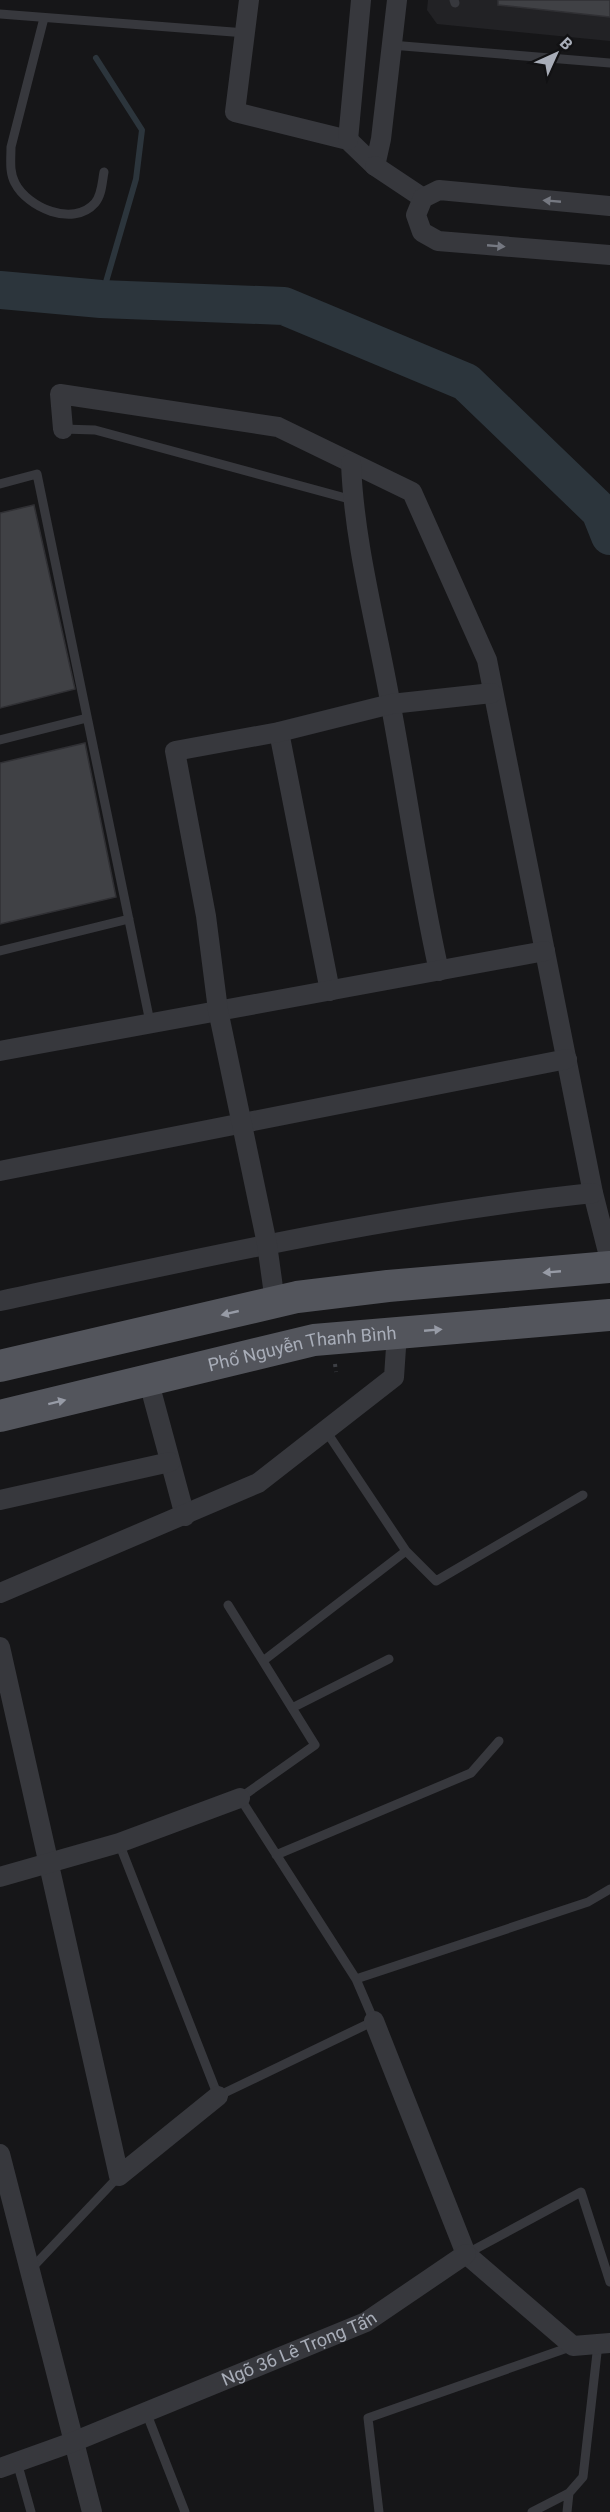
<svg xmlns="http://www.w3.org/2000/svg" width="610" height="2512" font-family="Roboto,sans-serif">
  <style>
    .built { fill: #222225 }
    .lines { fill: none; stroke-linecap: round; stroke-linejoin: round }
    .stream { stroke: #2c353c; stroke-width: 6 }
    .river { stroke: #2c353c; stroke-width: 38 }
    .building { fill: #404145; stroke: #303034; stroke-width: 1.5 }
    .path { stroke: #3d3f44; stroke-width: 4; stroke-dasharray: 3 4.5; stroke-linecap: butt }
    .service { stroke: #37383d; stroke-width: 9 }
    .minor { stroke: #37383d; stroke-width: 20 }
    .primary { stroke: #53555c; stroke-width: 32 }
    .oneway { fill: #757881 }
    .oneway2 { fill: #979ba6 }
    .labels { text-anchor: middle; stroke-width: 6; stroke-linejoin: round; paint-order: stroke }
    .street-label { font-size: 18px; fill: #a8adb8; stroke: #111113 }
  </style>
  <rect width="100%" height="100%" fill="#161618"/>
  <path class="built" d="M428,0H610V41L437,24L427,10Z"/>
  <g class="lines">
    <path class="stream" d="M96,58L142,130L136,179L101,299"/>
    <path class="river" d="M0,290L101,299L284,306L466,382L600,511L610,536"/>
  </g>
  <path class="building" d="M498,0H610V17L498,5Z
    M34,505L75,689L0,708V513Z
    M85,743L116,897L0,924V763Z"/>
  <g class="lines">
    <path class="path" d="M335,1364L336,1372"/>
    <path class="service" d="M454,0L455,3
      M0,14L246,33
      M44,18L11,147C11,159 9,172 15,183C27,207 73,228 95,203C102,195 102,182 104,172
      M391,45L610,63
      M63,429L95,430L353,500
      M0,484L37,474L150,1022
      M0,740L87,718
      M0,951L129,919
      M326,1431L406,1551
      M263,1661L406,1551L436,1581L583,1495
      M292,1708L389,1659
      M119,1843L218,2096L374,2021L356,1979L240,1798L315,1745L228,1605
      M276,1855L471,1773L499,1741
      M356,1979L588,1902L610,1889
      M466,2254L581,2192L610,2282
      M31,2269L119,2176
      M146,2412L185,2512
      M17,2462L31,2512
      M379,2512L368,2418L573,2346
      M532,2512L569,2493
      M567,2512L569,2493L583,2477L598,2344"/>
    <g class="minor">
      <path d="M249,0L235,112L348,140L375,166L381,139L397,0"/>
      <path d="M348,140L361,0"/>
      <path d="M375,166L423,198"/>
      <path d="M610,206L439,190L423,198L416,215L422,232L438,241L610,255"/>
      <path d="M63,429L60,394L278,427L412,492L487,660L593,1193L610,1260"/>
      <path d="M351,463C354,543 376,623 390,701C407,791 419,882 439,971"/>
      <path d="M279,732L330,991"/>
      <path d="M0,1051L545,951"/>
      <path d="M0,1171L567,1059"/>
      <path d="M0,1301C196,1259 393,1214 593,1193"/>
      <path d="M275,1302L267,1244L218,1010L206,916L175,751L279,732L391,704L492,693"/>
      <path d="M148,1379L185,1516"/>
      <path d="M0,1500L170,1462"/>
      <path d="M0,1593L258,1483L394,1377L397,1333"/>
      <path d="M0,1647L119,2176L218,2096"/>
      <path d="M0,1877L119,1843L240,1798"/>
      <path d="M374,2021L466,2254L573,2346L610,2343"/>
      <path d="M0,2154L92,2512"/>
      <path id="s1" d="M0,2468L73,2442L366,2322L466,2254"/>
    </g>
    <g class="primary">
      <path d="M0,1366L297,1297L388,1286L610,1267"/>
      <path id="s2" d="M0,1416L314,1340L610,1315"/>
    </g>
  </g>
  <defs><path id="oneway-solid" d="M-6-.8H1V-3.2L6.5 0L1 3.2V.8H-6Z" transform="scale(1.5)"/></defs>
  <g class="oneway">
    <use href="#oneway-solid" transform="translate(552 201) rotate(-175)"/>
    <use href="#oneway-solid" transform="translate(496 246) rotate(5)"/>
  </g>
  <g class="oneway2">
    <use href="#oneway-solid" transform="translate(552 1272) rotate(175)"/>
    <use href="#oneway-solid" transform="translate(230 1313) rotate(167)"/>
    <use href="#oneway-solid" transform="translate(433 1330) rotate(-5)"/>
    <use href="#oneway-solid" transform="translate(57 1402) rotate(-14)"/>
  </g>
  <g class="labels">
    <g class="street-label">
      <text dy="6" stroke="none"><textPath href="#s2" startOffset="310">Phố Nguyễn Thanh Bình</textPath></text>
      <text dy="6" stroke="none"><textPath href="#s1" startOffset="322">Ngõ 36 Lê Trọng Tấn</textPath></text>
    </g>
  </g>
  <g transform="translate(556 54) rotate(45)" stroke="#111113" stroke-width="4.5" paint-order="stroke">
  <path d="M0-4.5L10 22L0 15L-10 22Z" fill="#a8adb8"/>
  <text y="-9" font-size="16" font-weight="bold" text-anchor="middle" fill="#a8adb8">B</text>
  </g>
</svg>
